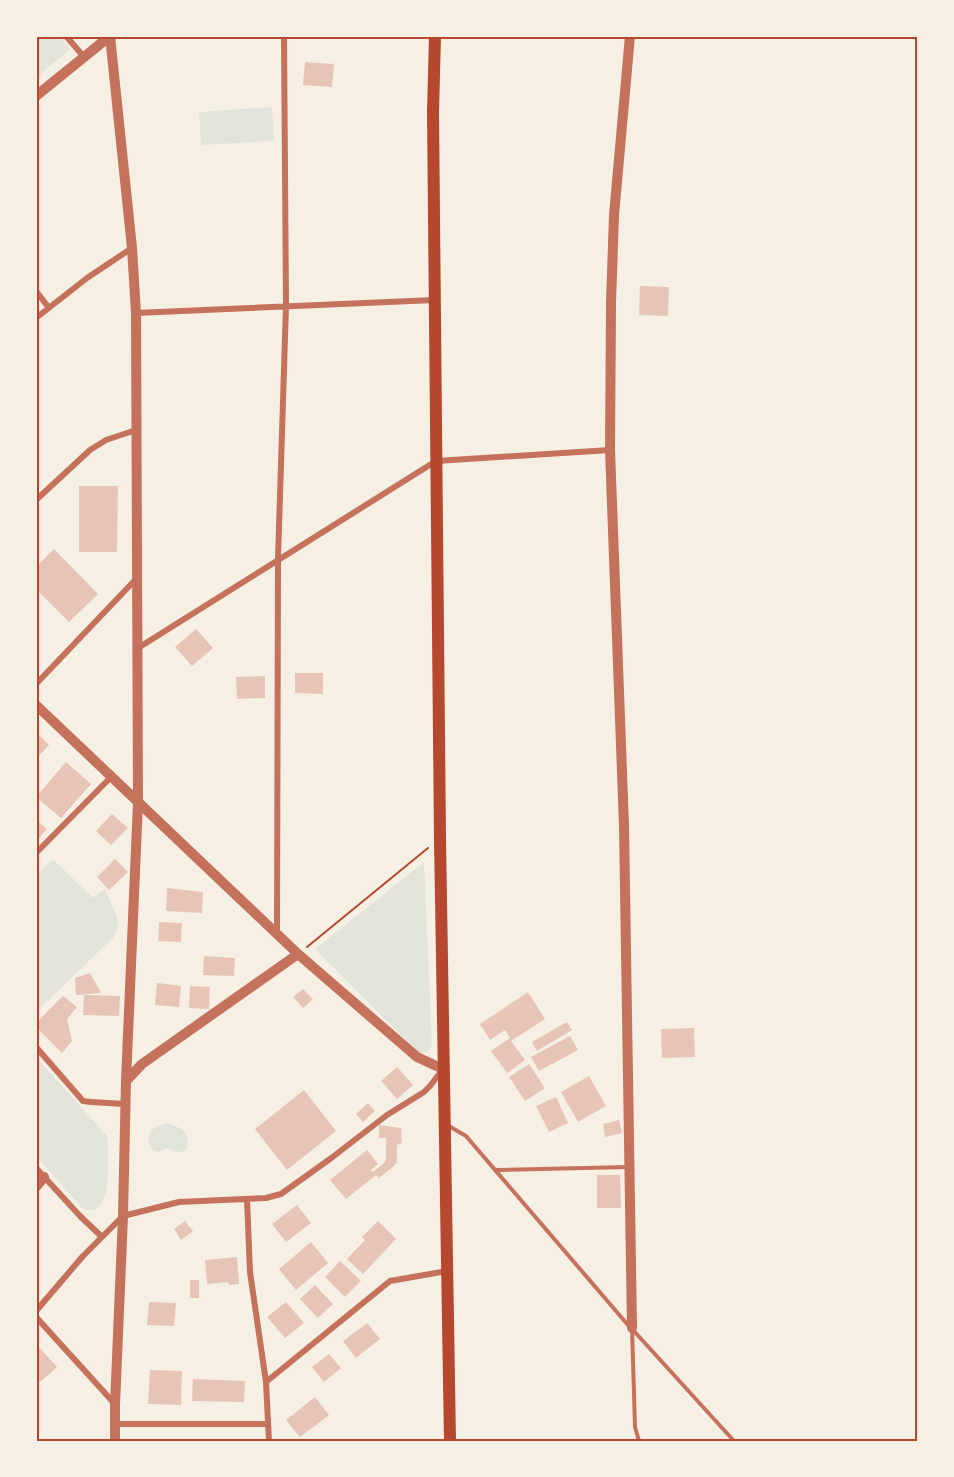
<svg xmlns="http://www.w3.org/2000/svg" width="954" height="1477" font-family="'PT Sans',sans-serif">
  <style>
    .green { fill: #e2e4dc }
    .building { fill: #e6c5b7 }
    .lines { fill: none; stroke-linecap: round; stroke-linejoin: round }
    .path { stroke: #b5482f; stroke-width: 2 }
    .service { stroke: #c5725c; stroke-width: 4 }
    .minor { stroke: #c5725c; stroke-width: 6 }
    .tertiary { stroke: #c5725c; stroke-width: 10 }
    .secondary { stroke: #b5482f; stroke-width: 12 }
    .neatline { fill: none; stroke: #b5482f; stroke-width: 2 }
  </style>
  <rect width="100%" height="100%" fill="#f6efe4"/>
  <path class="green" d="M36,36H59L70,49L36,78Z
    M272,107L274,141L201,145L199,112Z
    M53,859L93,898L105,889L117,917L118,928L113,938L36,1012V875Z
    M424,862L432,1046L428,1051L419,1053L315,949Z
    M36,1057L107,1136C108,1153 115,1223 82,1208L36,1156Z
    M166,1123C182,1128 190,1131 187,1149C181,1153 174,1153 169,1148L158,1152L152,1150L148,1140L151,1130Z"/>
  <path class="building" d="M305,62L334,64L332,87L303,85Z
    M640,286L669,287L668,316L639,315Z
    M79,486H118L117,552H79Z
    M54,549L98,594L69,622L36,589V567Z
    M196,629L213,648L192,666L175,647Z
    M295,673H323V694L295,693Z
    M265,676V698L237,699L236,677Z
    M36,732L49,745L36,759Z
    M66,762L91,784L61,818L36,797Z
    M112,814L128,828L111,845L96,831Z
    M36,820L47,829L36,842Z
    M115,859L128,872L109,890L97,877Z
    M167,888L203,892L202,913L166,911Z
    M159,922L182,923L181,942L158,941Z
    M204,956L235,958L234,976L203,975Z
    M90,973L101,993L76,995L75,978Z
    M157,983L181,986L179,1007L155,1005Z
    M190,986L210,987L209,1009L189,1008Z
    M303,989L313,999L303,1008L293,997Z
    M528,992L545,1019L511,1041L525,1060L507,1073L491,1051L510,1038L505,1030L490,1040L480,1024Z
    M84,995L120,996L119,1016L83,1015Z
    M63,996L77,1007L67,1019L72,1041L62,1053L36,1027V1023Z
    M567,1022L572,1030L537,1051L532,1042Z
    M694,1028L695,1057L662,1058L661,1029Z
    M570,1036L578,1050L539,1071L531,1057Z
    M529,1064L545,1088L525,1101L509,1077Z
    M397,1067L413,1085L397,1099L381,1081Z
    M589,1076L606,1106L578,1122L561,1092Z
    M304,1090L336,1131L287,1170L255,1129Z
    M556,1097L568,1123L549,1132L536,1106Z
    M368,1103L375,1111L363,1122L356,1114Z
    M619,1120L622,1133L605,1137L603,1124Z
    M379,1125L401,1128L402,1143L397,1145V1162L394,1166L379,1178L376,1175L346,1199L330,1180L367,1150L378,1164L371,1170L373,1172L383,1164L386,1160V1138H379Z
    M597,1175H620L621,1208H597Z
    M297,1205L311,1223L286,1242L272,1224Z
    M185,1221L193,1231L181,1240L174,1229Z
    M378,1221L396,1239L363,1274L347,1259L365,1240L362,1237Z
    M311,1242L328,1263L296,1290L279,1269Z
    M237,1257L239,1284L229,1285L228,1282L207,1284L205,1260Z
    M340,1261L361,1281L345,1297L325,1277Z
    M190,1280H199V1298H190Z
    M315,1285L333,1304L318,1318L300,1299Z
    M149,1302L176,1303L174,1326L147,1325Z
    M286,1302L304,1323L285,1338L267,1317Z
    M367,1323L380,1339L356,1358L343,1341Z
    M38,1346L57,1367L38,1384L36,1382V1348Z
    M329,1354L341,1368L324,1382L312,1367Z
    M150,1370L182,1371L181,1405L148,1404Z
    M193,1379L245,1381L244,1402L192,1401Z
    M315,1397L329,1415L300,1437L286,1420Z"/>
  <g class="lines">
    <path class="path" d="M307,947L428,848"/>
    <path class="service" d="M447,1125L466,1136L628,1325
      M496,1170L628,1167
      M632,1328L635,1427L639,1441
      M633,1330L734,1441"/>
    <path class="minor" d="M66,36L84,57
      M36,291L49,308
      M136,313L435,300
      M36,318L87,278L132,248
      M36,500L90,450L106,440L136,430
      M138,648L436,461L610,450
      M36,684L137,578
      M36,853L111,777
      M277,934L278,559L286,306L284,36
      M36,1047L83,1101L91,1102L125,1104
      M36,1168L80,1216L102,1237
      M247,1199L250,1272L266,1382L269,1441
      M36,1311L83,1256L123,1216L179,1202L266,1198L281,1194L330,1159L387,1115L424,1092L430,1086L443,1069
      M36,1317L114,1403
      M266,1382L390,1281L447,1271
      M116,1424H268"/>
    <path class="tertiary" d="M110,36L132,248L136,313L138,802L126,1081L123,1216L115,1405V1441
      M630,36L614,215L611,303L610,450L624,826L632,1328
      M36,96L110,36
      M36,705L298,954L417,1057L443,1069
      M126,1081L142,1064L298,954
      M36,1187L44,1177"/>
    <path class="secondary" d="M435,36L433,112L440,839L450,1441"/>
  </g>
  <rect width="954" height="1477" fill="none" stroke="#f6efe4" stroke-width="75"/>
  <rect x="38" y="38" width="878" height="1402" class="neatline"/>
</svg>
